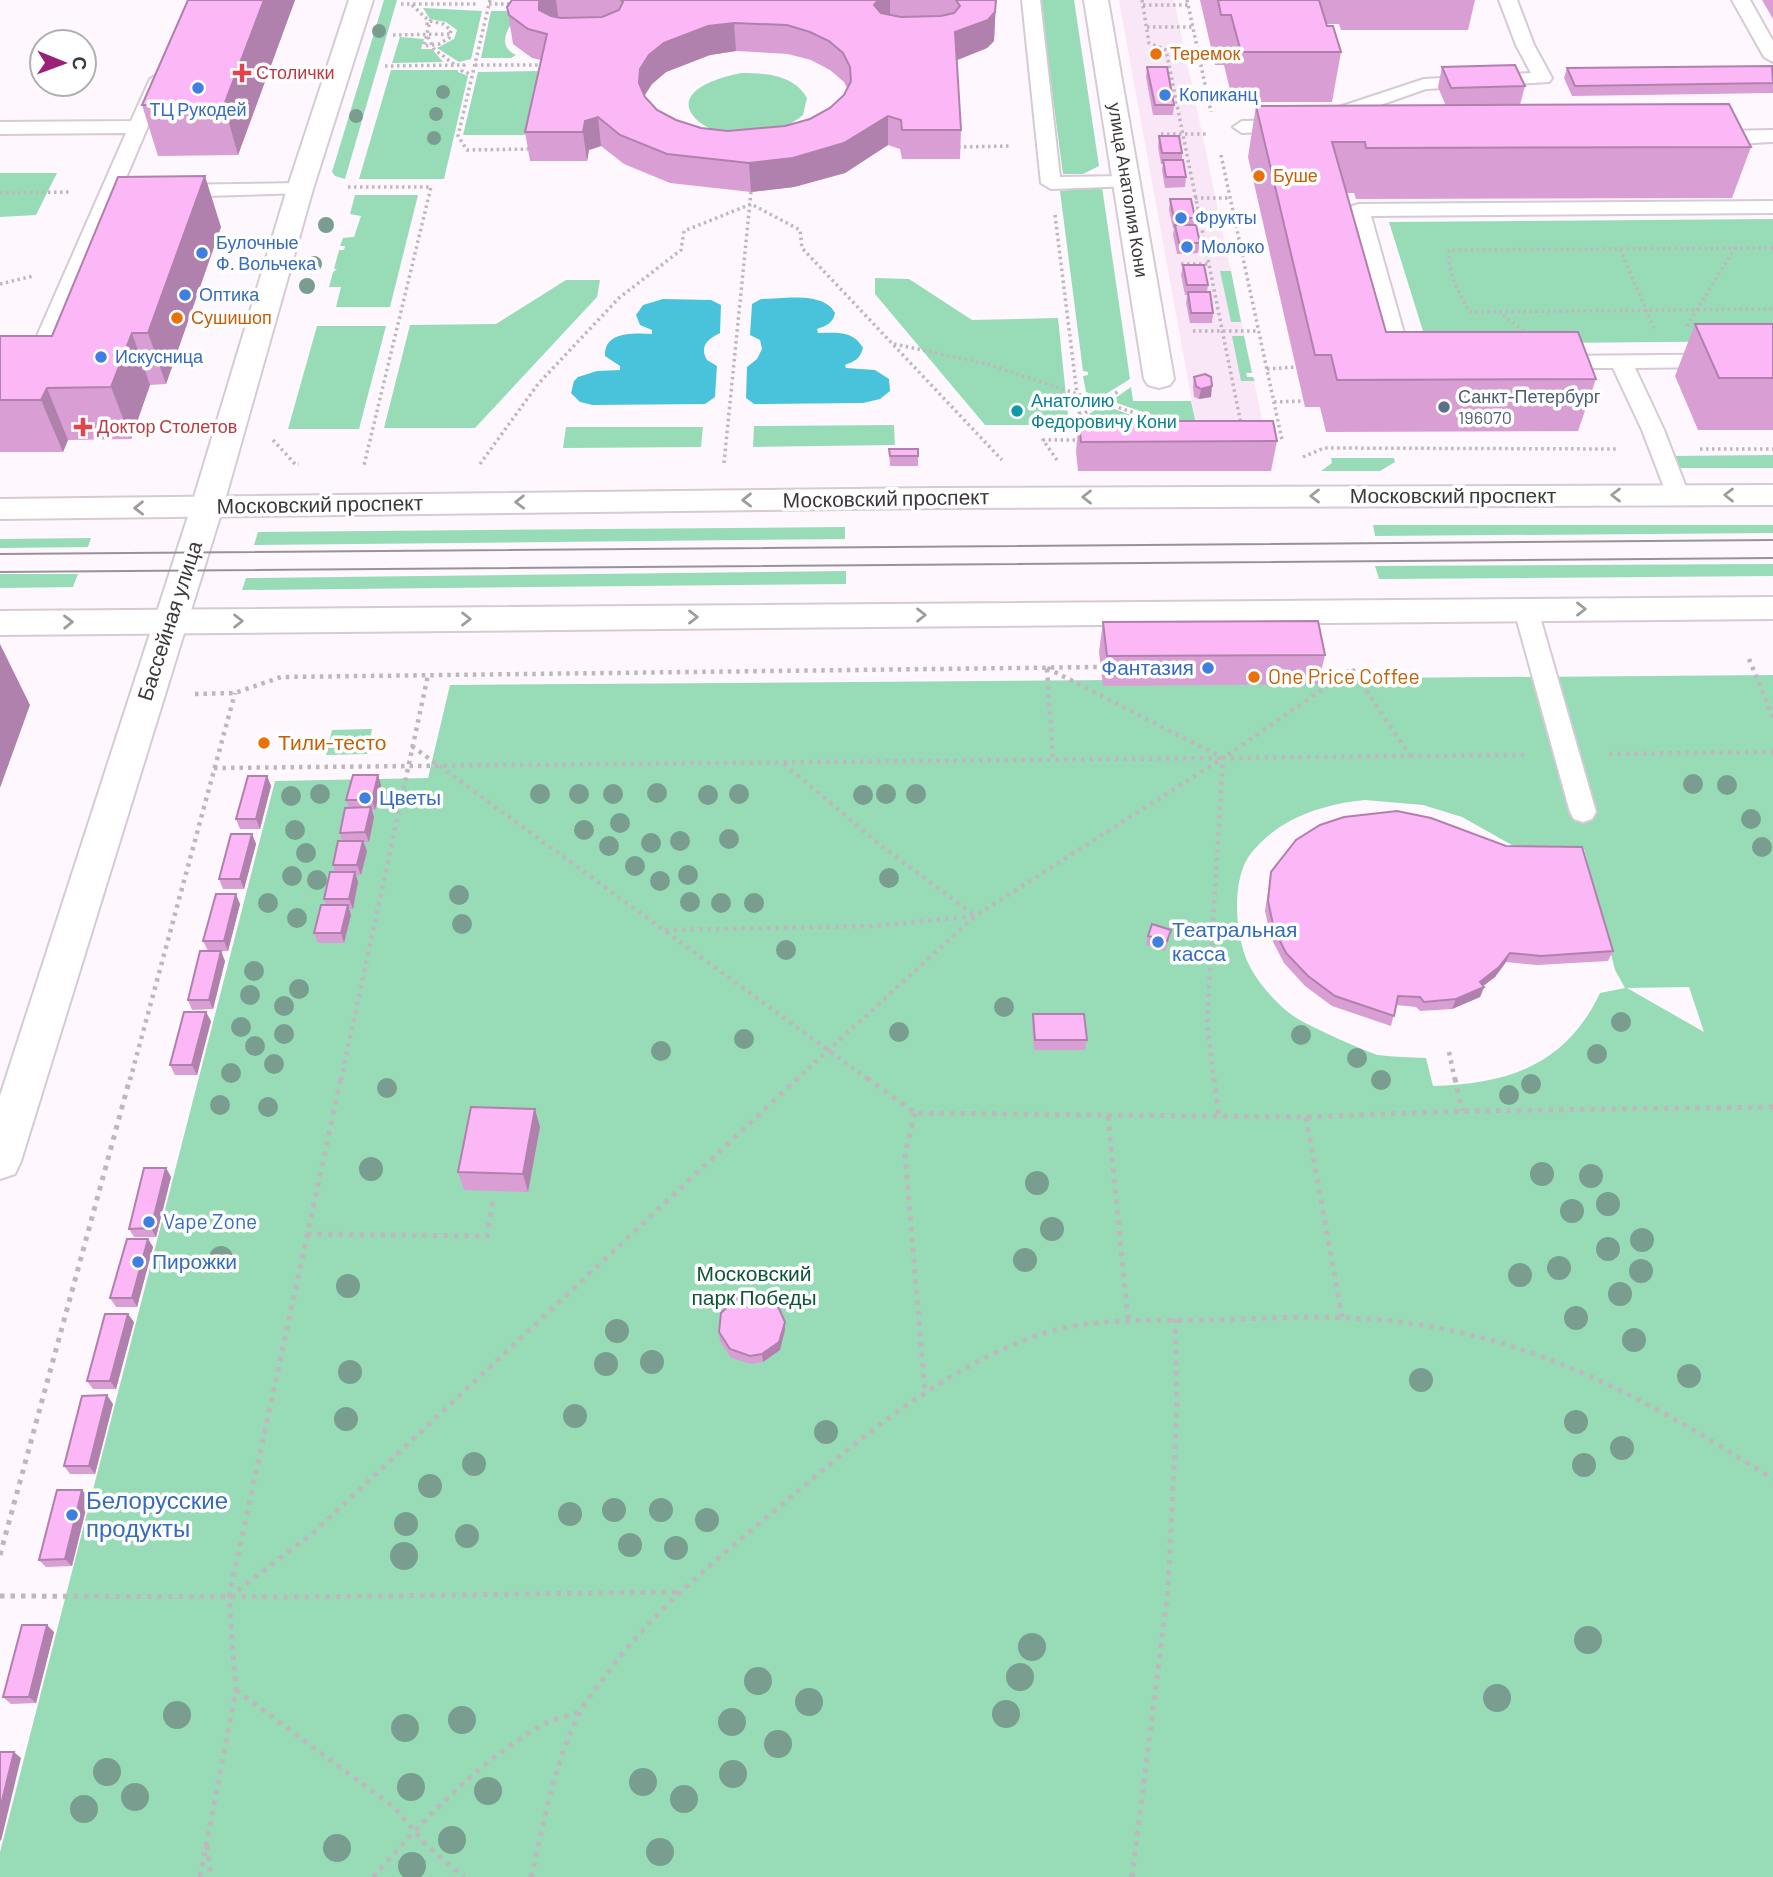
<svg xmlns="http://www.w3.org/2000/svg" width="1773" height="1877" font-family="Barlow,sans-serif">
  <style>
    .built { fill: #f9e7f7 }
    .green { fill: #97dcb7; fill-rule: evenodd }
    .water { fill: #49c3db }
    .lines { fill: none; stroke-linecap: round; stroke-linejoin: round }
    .lane-casing { stroke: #d6cad4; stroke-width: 4 }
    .street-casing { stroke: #d6cad4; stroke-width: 4 }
    .secondary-casing { stroke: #d6cad4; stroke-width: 4 }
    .primary-casing { stroke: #d6cad4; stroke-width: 4 }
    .path-far2 { stroke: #beb8bd; stroke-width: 3.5; stroke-dasharray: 2.5 3.5; stroke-linecap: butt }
    .path-far1 { stroke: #beb8bd; stroke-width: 4.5; stroke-dasharray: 3.5 5; stroke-linecap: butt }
    .path { stroke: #beb8bd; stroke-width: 5; stroke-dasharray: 4.5 6; stroke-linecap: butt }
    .lane { fill: #fff; fill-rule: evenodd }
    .street { fill: #fff; fill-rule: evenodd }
    .secondary { fill: #fff; fill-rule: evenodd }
    .primary { fill: #fff; fill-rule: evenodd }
    .tram { stroke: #989297; stroke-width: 2 }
    .tree { fill: #799e90 }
    .wall { fill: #d99ed4; fill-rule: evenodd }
    .shaded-wall { fill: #b081ac }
    .building { fill: #fcb8f6; stroke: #b081ac; stroke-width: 2; fill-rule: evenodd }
    .oneway { stroke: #9e9c9e }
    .food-dot { fill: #e8710a; stroke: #fff; stroke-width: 2.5 }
    .health-dot { fill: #e0444e; stroke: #fff; stroke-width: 2.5 }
    .shop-dot { fill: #3f7fe0; stroke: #fff; stroke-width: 2.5 }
    .service-dot { fill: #5c6f8a; stroke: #fff; stroke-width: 2.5 }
    .culture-dot { fill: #0f9aa8; stroke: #fff; stroke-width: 2.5 }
    .labels { text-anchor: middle; stroke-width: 7; stroke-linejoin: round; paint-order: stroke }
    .far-food-label { font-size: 18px; fill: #c56008; stroke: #fff; text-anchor: start }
    .far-health-label { font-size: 18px; fill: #be3a42; stroke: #fff; text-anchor: start }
    .far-shop-label { font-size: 18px; fill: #366cbe; stroke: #fff; text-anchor: start }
    .far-street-label { font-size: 18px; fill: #3c383c; stroke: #fff }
    .far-service-label { font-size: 18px; fill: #4e5e75; stroke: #fff; text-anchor: start }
    .far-culture-label { font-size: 18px; fill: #0d838f; stroke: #fff; text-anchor: start }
    .street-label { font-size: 21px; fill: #3c383c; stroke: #fff }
    .shop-label { font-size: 21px; fill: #366cbe; stroke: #fff; text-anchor: start }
    .food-label { font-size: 21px; fill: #c56008; stroke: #fff; text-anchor: start }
    .park-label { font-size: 21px; fill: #0d5537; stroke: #fff }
    .near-shop-label { font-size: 24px; fill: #366cbe; stroke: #fff; text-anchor: start }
  </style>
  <rect width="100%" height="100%" fill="#fef7fd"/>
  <path class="built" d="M1119,0H1174L1252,372L1246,373L1247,377H1253L1263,424H1196Z"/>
  <path class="green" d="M384,0H397L345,179L335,176L332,172Z
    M1040,0H1074L1099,166L1083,174H1063Z
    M423,8L482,11L471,59L459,62L437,48L454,39L457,30L446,22L430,19Z
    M491,11H521C510,24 494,45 516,55L511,58H481Z
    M400,37L424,39L421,49H432L443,62L392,63Z
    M391,70H458V72L468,76L444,179H359Z
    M540,71L528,135H463L478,72Z
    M742,73C766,73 794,75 807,98L803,115C788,128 776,128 758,130C747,131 735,133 725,132C715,132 703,126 696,119C669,91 723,76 742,73Z
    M0,173H57L36,215L0,217Z
    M1102,187L1130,379L1101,397L1086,392L1083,376L1088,375V372L1083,371L1060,191Z
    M355,195H418L390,307H336L341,287H329L333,272L337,269H334L339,250H344L345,246H340L343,238L354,237L361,216L350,214Z
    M1773,219V341L1427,344L1389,222Z
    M1220,271H1231L1241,322H1231Z
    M875,278L909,279L972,320L1058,318L1069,425H985L875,294Z
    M566,280H600L597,297L475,428H384L410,325L496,324Z
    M317,326H386L359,429H288Z
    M1232,336H1244L1252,373H1246L1247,377H1253L1255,381H1241Z
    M1131,387L1133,401H1191L1196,424H1176L1166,420L1167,418H1160L1111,401Z
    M1103,405L1156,424L1090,425L1089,414Z
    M894,425L895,445L753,447L754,426Z
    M566,427H703L701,447L563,448Z
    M1773,455V468H1675L1670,456Z
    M1331,458H1394L1395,462L1380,471H1321L1332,463Z
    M1373,525H1773V533L1375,536Z
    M845,527V539L254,545L258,532Z
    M91,538L88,547L0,548V539Z
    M1773,564V576L1379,579L1375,566Z
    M846,571V584L242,590L246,578Z
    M0,574H78L73,587L0,588Z
    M1773,675V1877H0V1852L275,781L428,778L450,685ZM1365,800L1423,805L1462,817L1519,849H1584L1615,970L1625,988L1600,993C1566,1065 1508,1084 1433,1086L1426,1058C1410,1057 1394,1057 1378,1055C1369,1053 1304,1024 1295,1017C1278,1006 1258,983 1249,965C1235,937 1230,878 1252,852C1280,818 1323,804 1365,800ZM1689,987L1704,1032L1627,988Z
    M372,729L367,754L326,755L332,730Z"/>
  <path class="water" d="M663,299L711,300L721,305L720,333C708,339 699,346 707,360L717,366L715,397L705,404L593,405L580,402L571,393L574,381L578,377L597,371L620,370V366L605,356C604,331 634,333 652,334V330L640,325L636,315L643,305Z
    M761,299C782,299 824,291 835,313C833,323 826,326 817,329L818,333C836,333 853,330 863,348C860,359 855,361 845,365L846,368L875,370L889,379L890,391L880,399L863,403L754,404L746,398L747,367L757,359L762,349L760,340L750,335L752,304Z"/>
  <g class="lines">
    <g class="lane-casing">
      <path id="lane" d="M1022,0H1040L1060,177L1126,176L1136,182L1133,186L1051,189L1041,183Z
        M1499,0H1517L1534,45L1552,78L1549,82L1426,89L1329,123L1322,125L1313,119L1315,115L1424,79L1531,73L1516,45Z
        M1732,0H1750L1773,41V62L1764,57Z
        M159,74L168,79L54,347L30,374L0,376V362H16L33,345L126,133L0,134V122L131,121L150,79Z
        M1292,120L1301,126L1299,130L1242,133L1233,127L1242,121Z
        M1709,126L1725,131L1773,130V142C1752,142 1715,150 1700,132Z
        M300,183L310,189L307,193L173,197L163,191L173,185Z
        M1773,201V213L1371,216L1411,358L1418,363L1415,368H1394L1391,363L1349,210L1352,206L1359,204Z
        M1773,354V366L1635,368L1664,430L1689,495L1686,500L1678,502L1670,500L1667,495L1642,430L1613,368H1553L1545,367L1542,362L1545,357L1553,356Z
        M1526,602L1535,604L1538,610L1596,812L1592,819L1583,822L1574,819L1570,812L1514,610L1517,604Z"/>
    </g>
    <g class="street-casing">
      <path id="street" d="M1084,0H1108L1174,379L1170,385L1159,388L1148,385L1144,379Z"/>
    </g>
    <g class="secondary-casing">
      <path id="secondary" d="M349,0H373L313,189L223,507L21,1161L15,1174L0,1179V1096L191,507L287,189Z"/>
    </g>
    <g class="primary-casing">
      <path id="primary" d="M1773,485V505L938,508L0,519V499L938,488Z
        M1773,597V619L0,635V611Z"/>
    </g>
    <path class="path-far2" d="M490,0L458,136L467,150L532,149
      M1142,0L1149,43L1166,50L1241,424
      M1187,0L1211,112
      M401,4H479
      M489,4H513
      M412,5L427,19V25
      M1143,5H1188
      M430,21L443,24L451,30L449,38L439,44L424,46Z
      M1147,27H1194
      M393,35L451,34
      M428,37L434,49L455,65
      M475,65H544
      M385,66L464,65L462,71L472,75
      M1161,134H1208
      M958,147L1010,146
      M1221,155L1282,440
      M348,187H431L364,465
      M0,193L69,192
      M1195,198H1230
      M1055,215L1081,426
      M1773,248L1449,250C1448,274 1458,292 1470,312L1773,309
      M1620,249L1654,328
      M1181,264H1208
      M0,284L33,276
      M1503,315L1527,334
      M1687,326L1736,246
      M1193,331H1258
      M894,344L987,364L1141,415
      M1267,369L1296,367
      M1274,402L1304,401
      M1080,416L1119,391
      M273,440L295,464H299
      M1700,449H1773
      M1303,457L1324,448L1618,449
      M1057,460L1043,440H1081
      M724,463L751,192
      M480,464L538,384L619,298L681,250L684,231L751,204L800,230L802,248L1002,460"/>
    <path class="path-far1" d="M1749,659L1773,717
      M1047,668L1223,758L1207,1022L1214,1080
      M1047,669L1053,760
      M1352,669L1410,756L1223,758Z
      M195,694L235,693L281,677L1098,667
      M412,746L869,1080
      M1609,754L1773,752
      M1410,756L1527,755
      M784,764L879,844L974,915
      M214,768L1223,758
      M665,930L876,926L974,916
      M1449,1052L1455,1080
      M130,1080L235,693
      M341,1080L428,675
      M796,1080L975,916L1223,758"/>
    <path class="path" d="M867,1078L915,1113L1306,1117L1462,1111L1773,1107
      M1214,1078L1219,1117
      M1455,1078L1462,1111
      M915,1113L905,1154L925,1393
      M1108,1116L1128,1320
      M1306,1117L1342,1317
      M307,1234L487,1236L493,1200
      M0,1555L130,1078
      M0,1596L302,1597L677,1592
      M229,1597L313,1533L798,1078
      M236,1690L395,1808L426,1845L464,1877
      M207,1846L211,1877
      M200,1877L236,1690L229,1597L341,1078
      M373,1877C424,1820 477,1762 544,1724C555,1718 569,1716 580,1712
      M531,1877C544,1823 554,1764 579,1714C586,1700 597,1688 606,1675C654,1609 716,1560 778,1508C853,1444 934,1375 1027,1339C1085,1316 1150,1321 1211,1320C1268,1318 1325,1315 1382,1320C1532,1334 1649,1400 1773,1479
      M1132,1877L1168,1589L1177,1405L1175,1319"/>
    <use href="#lane" class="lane"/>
    <use href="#street" class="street"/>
    <use href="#secondary" class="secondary"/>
    <use href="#primary" class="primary"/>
    <path class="tram" d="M0,554L1773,540
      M0,572L1773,558"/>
  </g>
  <g class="tree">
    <circle cx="379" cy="31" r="7"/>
    <circle cx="443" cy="92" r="7"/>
    <circle cx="436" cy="114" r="7"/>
    <circle cx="356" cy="116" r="7"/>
    <circle cx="434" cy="138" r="7"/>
    <circle cx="326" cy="225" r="8"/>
    <circle cx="314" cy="264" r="8"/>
    <circle cx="307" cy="286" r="8"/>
    <circle cx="1693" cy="784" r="10"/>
    <circle cx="1727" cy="785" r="10"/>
    <circle cx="657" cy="793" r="10"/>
    <circle cx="320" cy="794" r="10"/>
    <circle cx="540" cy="794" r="10"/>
    <circle cx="579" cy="794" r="10"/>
    <circle cx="613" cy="794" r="10"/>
    <circle cx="739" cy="794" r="10"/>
    <circle cx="886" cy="794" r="10"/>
    <circle cx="916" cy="794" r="10"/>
    <circle cx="708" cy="795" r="10"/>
    <circle cx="863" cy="795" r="10"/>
    <circle cx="291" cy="796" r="10"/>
    <circle cx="1751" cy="819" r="10"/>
    <circle cx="620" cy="823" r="10"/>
    <circle cx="295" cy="830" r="10"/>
    <circle cx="584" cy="830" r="10"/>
    <circle cx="729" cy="839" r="10"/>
    <circle cx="680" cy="841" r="10"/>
    <circle cx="651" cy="843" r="10"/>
    <circle cx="609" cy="846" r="10"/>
    <circle cx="1762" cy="847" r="10"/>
    <circle cx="306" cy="853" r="10"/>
    <circle cx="635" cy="866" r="10"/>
    <circle cx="688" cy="875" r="10"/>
    <circle cx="292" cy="876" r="10"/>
    <circle cx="889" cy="878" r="10"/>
    <circle cx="317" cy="880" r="10"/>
    <circle cx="660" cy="881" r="10"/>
    <circle cx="459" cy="895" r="10"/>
    <circle cx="690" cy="902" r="10"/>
    <circle cx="268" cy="903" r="10"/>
    <circle cx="721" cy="903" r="10"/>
    <circle cx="754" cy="903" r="10"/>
    <circle cx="297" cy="918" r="10"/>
    <circle cx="462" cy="924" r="10"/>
    <circle cx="786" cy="950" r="10"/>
    <circle cx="254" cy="971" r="10"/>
    <circle cx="299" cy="989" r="10"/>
    <circle cx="250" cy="995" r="10"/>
    <circle cx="284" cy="1006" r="10"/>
    <circle cx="1004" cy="1007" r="10"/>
    <circle cx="1621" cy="1022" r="10"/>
    <circle cx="241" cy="1027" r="10"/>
    <circle cx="899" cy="1032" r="10"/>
    <circle cx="284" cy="1034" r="10"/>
    <circle cx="1301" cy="1035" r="10"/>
    <circle cx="744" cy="1039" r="10"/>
    <circle cx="255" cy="1046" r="10"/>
    <circle cx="661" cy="1051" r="10"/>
    <circle cx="1597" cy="1054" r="10"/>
    <circle cx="1357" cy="1058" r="10"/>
    <circle cx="274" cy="1064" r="10"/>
    <circle cx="231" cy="1073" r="10"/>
    <circle cx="1381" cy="1080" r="10"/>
    <circle cx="1531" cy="1084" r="10"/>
    <circle cx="387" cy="1088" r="10"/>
    <circle cx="1509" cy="1095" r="10"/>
    <circle cx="220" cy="1105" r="10"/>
    <circle cx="268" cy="1107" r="10"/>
    <circle cx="371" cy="1169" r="12"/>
    <circle cx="1542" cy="1174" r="12"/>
    <circle cx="1591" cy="1176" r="12"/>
    <circle cx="1037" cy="1183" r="12"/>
    <circle cx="1608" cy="1204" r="12"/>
    <circle cx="1572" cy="1211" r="12"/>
    <circle cx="1052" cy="1229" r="12"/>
    <circle cx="1642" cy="1240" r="12"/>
    <circle cx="1608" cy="1249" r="12"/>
    <circle cx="221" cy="1258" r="12"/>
    <circle cx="1025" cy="1260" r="12"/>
    <circle cx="1559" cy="1268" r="12"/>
    <circle cx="1641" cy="1271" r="12"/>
    <circle cx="1520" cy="1275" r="12"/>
    <circle cx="348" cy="1286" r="12"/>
    <circle cx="1620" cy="1294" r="12"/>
    <circle cx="1576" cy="1318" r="12"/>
    <circle cx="617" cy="1331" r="12"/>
    <circle cx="1634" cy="1340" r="12"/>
    <circle cx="652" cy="1362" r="12"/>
    <circle cx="606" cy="1364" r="12"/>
    <circle cx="350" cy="1372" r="12"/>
    <circle cx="1689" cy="1376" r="12"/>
    <circle cx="1421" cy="1380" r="12"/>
    <circle cx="575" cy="1416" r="12"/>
    <circle cx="346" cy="1419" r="12"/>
    <circle cx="1576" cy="1422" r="12"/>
    <circle cx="826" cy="1432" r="12"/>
    <circle cx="1622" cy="1448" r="12"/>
    <circle cx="474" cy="1464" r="12"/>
    <circle cx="1584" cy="1465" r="12"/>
    <circle cx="430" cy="1486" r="12"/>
    <circle cx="614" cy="1510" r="12"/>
    <circle cx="661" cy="1510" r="12"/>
    <circle cx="570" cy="1514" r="12"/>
    <circle cx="707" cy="1520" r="12"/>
    <circle cx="406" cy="1524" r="12"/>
    <circle cx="467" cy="1536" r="12"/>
    <circle cx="630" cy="1545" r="12"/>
    <circle cx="676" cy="1548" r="12"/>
    <circle cx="404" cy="1556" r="14"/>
    <circle cx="1588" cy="1640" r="14"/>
    <circle cx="1032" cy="1647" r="14"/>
    <circle cx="1020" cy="1677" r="14"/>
    <circle cx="758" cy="1681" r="14"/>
    <circle cx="1497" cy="1698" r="14"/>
    <circle cx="809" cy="1702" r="14"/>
    <circle cx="1006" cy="1714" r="14"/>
    <circle cx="177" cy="1715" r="14"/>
    <circle cx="462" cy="1720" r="14"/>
    <circle cx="732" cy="1722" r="14"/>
    <circle cx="405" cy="1728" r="14"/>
    <circle cx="778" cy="1744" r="14"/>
    <circle cx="107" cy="1772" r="14"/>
    <circle cx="733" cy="1774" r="14"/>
    <circle cx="643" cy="1782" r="14"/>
    <circle cx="411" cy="1787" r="14"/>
    <circle cx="488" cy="1791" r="14"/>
    <circle cx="135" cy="1797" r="14"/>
    <circle cx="684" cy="1799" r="14"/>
    <circle cx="84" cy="1809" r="14"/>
    <circle cx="452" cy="1840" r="14"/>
    <circle cx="337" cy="1848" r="14"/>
    <circle cx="660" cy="1852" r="14"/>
    <circle cx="412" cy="1866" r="14"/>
  </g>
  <path class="wall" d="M188,0H295L238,155L158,156L142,105Z
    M512,0H996L994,41L987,48L957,60L961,130L960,159H902L900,149L888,145L845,173L794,187L751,192L670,183L624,164L601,146L589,150L587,161H530L525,132L541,60L532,58L513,44L507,7ZM736,51L788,54L811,60L830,70L844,82L847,88L844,95L830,108L810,119L785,126L728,131L701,128L676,120L657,110L644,96L652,84L666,72L710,55Z
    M1200,0H1475L1468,30H1341L1339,24H1326L1341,52L1332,102H1233L1224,65H1215Z
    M1762,0H1773V19Z
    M1147,67L1174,105L1173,115H1153L1146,77Z
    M1442,67L1525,86L1520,105L1751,147L1732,198L1356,199L1354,193H1347L1386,332L1596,379L1578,431L1326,432L1320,407H1305L1248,157L1256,106H1446L1438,87Z
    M1773,67V93L1572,96L1564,78L1567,68Z
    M1159,136L1182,153V160L1186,177L1185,187L1165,188L1162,170L1163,164H1161L1158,147Z
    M1170,199L1195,218L1194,225L1200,243L1198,253L1177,254L1173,235L1174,228H1173L1169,210Z
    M221,227L166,384L150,385L131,439L68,440L63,452H0V336H52Z
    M1183,265L1208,285L1207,292L1213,313L1212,323H1190L1186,303L1187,295H1185L1181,275Z
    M1695,324H1773V430H1698L1675,376Z
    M1194,377L1211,397L1199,399L1194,397L1193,387Z
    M1079,421L1277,441L1271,471H1078L1076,451Z
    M889,449H918V466H890Z
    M1103,622L1325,655L1318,684L1103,686L1099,652Z
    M378,775L381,785L375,810H372L374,817L369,842H364L367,851L361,875H356L358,882L353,909H349L351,915L344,943H318L314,933L327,905L324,899L335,872L333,865L342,841L340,833L349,808L346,800Z
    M267,776L271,786L260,829H240L236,819Z
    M252,834L256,844L244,889H223L219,879Z
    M1271,872L1613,951L1608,961L1537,965L1506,962L1495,977L1483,986L1484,987L1480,997L1452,1009L1420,1011L1416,1007L1396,1005L1391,1026L1332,1006L1305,986L1284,963L1271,938L1265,911Z
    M240,904L228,951H208L203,941Z
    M1148,936L1169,939L1165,951L1146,945Z
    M225,961L213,1009L192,1010L188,1000Z
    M1033,1014L1087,1040L1085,1050H1034L1032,1024Z
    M211,1021L197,1075H175L170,1065Z
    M540,1127L528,1192L464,1190L458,1172Z
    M166,1168L171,1177L156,1237H134L129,1229Z
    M148,1239L153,1247L137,1307H116L110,1298Z
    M134,1322L116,1389H93L87,1381Z
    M785,1330L780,1350L763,1362L751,1364L731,1358L720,1341L719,1332Z
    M113,1404L95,1474H70L64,1466Z
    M89,1497L72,1566L46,1567L39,1560Z
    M54,1632L36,1703L11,1704L3,1697Z"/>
  <path class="shaded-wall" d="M264,0H295L238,155L224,105Z
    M542,0H556L559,22L539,10V2Z
    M878,0H890V21L874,5Z
    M996,0L994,41L987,48L955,61V32Z
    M734,23L736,51L710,55L666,72L652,84L643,98L639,83L640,69L649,55L664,43L708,26Z
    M888,116V145L845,173L794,187L751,192L749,163Z
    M598,117L601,146L589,150L587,161L583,132L585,121Z
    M205,176L221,227L166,384L148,333Z
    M132,333L150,385L131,439L111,387Z
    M1212,386L1211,397L1199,399L1201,389Z
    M47,388L68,440L63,452L41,400Z
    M0,644L30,705L0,788Z
    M378,775L381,785L375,810L372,800Z
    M267,776L271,786L260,829L256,819Z
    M371,807L374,817L369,842L365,832Z
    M252,834L256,844L244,889L240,879Z
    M363,841L367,851L361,875L357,865Z
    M355,872L358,882L353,909L349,899Z
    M236,894L240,904L228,951L224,941Z
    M348,905L351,915L344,943L341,933Z
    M221,951L225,961L213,1009L209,1000Z
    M1510,953L1506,962L1495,977L1479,989L1484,987L1480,997L1452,1009L1456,999Z
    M206,1012L211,1021L197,1075L192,1065Z
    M535,1109L540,1127L528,1192L523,1174Z
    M166,1168L171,1177L156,1237L151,1228Z
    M148,1239L153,1247L137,1307L132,1298Z
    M128,1314L134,1322L116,1389L110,1381Z
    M785,1322V1330L780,1350L763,1362L762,1354Z
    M107,1395L113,1404L95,1474L89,1466Z
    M82,1490L89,1497L72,1566L65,1559Z
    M47,1625L54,1632L36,1703L29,1697Z
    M14,1752L21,1758L1,1841L0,1840V1809Z"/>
  <path class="building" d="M188,0H264L224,105H142Z
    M512,0H542L539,2V10L551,16L561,18L602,17L619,10L623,2L621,0H878L874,5L881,13L901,17L941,16L954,13L960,6L956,0H996L995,12L988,20L955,32L961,130H902L901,120L888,116L844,143L793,158L749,163L667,154L620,135L598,117L585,121L583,132H525L547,34L528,29L509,15L507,7ZM734,23L787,25L810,32L829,41L843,53L850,67L851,81L844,95L830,108L810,119L785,126L728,131L701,128L676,120L657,110L645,97L639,83L640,69L649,55L664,43L708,26Z
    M1218,0H1319L1327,26H1333L1341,52H1241L1231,15H1221Z
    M1515,65L1525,86L1451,88L1442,67Z
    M1772,66L1773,83L1575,86L1567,68Z
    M1147,67H1167L1174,105H1155Z
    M1729,104L1751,147L1366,148L1365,142H1332L1386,332H1578L1596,379L1337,380L1331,355H1315L1256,106Z
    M1159,136H1179L1182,153H1162Z
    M1163,160H1183L1186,177H1166Z
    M205,176L148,333H132L111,387L47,388L41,400H0V336H52L118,177Z
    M1170,199H1191L1195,218H1174Z
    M1175,225H1196L1200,243H1179Z
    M1183,265H1204L1208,285H1187Z
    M1188,292H1210L1213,313H1191Z
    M1695,324H1773V378H1719Z
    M1205,374L1211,377L1212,386L1201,389L1196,386L1194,377Z
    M1079,421H1273L1277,441L1081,442Z
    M889,449H918V456H890Z
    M1318,621L1325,655L1107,656L1103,622Z
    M353,775H378L372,800H346Z
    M248,776H267L256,819H236Z
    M371,807L365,832L340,833L345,808Z
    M1397,811L1431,818L1506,846L1582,847L1613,951L1541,956L1510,953L1499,967L1480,982L1484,987L1456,999L1424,1002L1420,997L1398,996L1394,1016L1335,996L1308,976L1286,953L1274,929L1268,901L1271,872L1296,840L1320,825L1344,817Z
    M231,834H252L240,879H219Z
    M338,841H363L357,865H333Z
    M330,872H355L349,899H324Z
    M216,894H236L224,941H203Z
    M321,905H348L341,933H314Z
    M1152,924L1171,930L1167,941L1148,936Z
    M200,951H221L209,1000H188Z
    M184,1012H206L192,1065H170Z
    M1033,1014H1084L1087,1040H1035Z
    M471,1107L535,1109L523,1174L458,1172Z
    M144,1168H166L151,1228L129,1229Z
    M127,1239H148L132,1298H110Z
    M747,1295L768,1298L777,1304L785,1322L779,1342L762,1354L750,1356L730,1349L719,1332L721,1313L737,1298Z
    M105,1314H128L110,1381H87Z
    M107,1395L89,1466H64L82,1396Z
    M57,1490H82L65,1559L39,1560Z
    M22,1625H47L29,1697H3Z
    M0,1752H14L0,1809Z"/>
  <defs><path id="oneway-chevron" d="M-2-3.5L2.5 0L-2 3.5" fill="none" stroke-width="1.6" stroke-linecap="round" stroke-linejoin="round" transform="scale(1.75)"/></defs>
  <g class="oneway">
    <use href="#oneway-chevron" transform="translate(1616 495) rotate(180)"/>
    <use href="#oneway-chevron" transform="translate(1729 495) rotate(180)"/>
    <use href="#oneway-chevron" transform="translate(1315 496) rotate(180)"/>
    <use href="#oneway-chevron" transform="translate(1087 497) rotate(180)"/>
    <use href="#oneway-chevron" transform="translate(747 500) rotate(179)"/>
    <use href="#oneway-chevron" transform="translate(520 502) rotate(179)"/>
    <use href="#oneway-chevron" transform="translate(139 508) rotate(179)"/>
    <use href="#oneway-chevron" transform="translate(1581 609)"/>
    <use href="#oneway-chevron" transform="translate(921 615)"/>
    <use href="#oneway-chevron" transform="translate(693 617)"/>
    <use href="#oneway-chevron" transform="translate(466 619)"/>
    <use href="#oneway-chevron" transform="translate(238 621)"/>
    <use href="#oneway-chevron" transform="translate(68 622) rotate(-1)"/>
  </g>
  <g class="food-dot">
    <circle cx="1156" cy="54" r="7"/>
    <circle cx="1259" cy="176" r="7"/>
    <circle cx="177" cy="318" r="7"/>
    <circle cx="1254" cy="677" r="7"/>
    <circle cx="264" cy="743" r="7"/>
  </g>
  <g class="health-dot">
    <path d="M238.5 62.5h7v7h7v7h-7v7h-7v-7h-7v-7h7z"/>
    <path d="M79.5 416.5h7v7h7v7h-7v7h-7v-7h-7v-7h7z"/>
  </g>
  <g class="shop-dot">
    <circle cx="198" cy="88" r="7"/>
    <circle cx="1165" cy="95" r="7"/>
    <circle cx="1181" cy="218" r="7"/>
    <circle cx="1187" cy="247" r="7"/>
    <circle cx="202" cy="253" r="7"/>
    <circle cx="185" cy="295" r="7"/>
    <circle cx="101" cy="357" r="7"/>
    <circle cx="1208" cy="668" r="7"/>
    <circle cx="365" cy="798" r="7"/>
    <circle cx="1158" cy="942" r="7"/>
    <circle cx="149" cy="1222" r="7"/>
    <circle cx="138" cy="1262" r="7"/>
    <circle cx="72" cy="1515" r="7"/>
  </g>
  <circle class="service-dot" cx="1444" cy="407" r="7"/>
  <circle class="culture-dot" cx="1017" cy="411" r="7"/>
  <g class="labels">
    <g class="far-food-label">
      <text x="1170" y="60">Теремок</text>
      <text x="1273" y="182">Буше</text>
      <text x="191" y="324">Сушишоп</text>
    </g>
    <g class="far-health-label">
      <text x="256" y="79">Столички</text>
      <text x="97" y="433">Доктор Столетов</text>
    </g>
    <g class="far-shop-label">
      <text x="1179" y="101">Копиканц</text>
      <text x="198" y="116" text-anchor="middle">ТЦ Рукодей</text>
      <text x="1195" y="224">Фрукты</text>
      <text x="216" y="249">Булочные<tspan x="216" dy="21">Ф. Вольчека</tspan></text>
      <text x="1201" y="253">Молоко</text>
      <text x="199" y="301">Оптика</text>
      <text x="115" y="363">Искусница</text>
    </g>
    <g class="far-street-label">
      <text transform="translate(1128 190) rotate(81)" y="6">улица Анатолия Кони</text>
    </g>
    <g class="far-service-label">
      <text x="1458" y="403">Санкт-Петербург<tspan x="1458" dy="21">196070</tspan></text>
    </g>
    <g class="far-culture-label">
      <text x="1031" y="407">Анатолию<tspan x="1031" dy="21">Федоровичу Кони</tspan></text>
    </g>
    <g class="street-label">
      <text x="1453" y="503">Московский проспект</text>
      <text transform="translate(886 499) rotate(-1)" y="7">Московский проспект</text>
      <text transform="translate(320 505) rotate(-1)" y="7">Московский проспект</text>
      <text transform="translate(170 621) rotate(-72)" y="7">Бассейная улица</text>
    </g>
    <g class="shop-label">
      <text x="1194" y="675" text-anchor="end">Фантазия</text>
      <text x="379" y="805">Цветы</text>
      <text x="1172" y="937">Театральная<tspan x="1172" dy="24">касса</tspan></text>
      <text x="163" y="1229">Vape Zone</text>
      <text x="152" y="1269">Пирожки</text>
    </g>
    <g class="food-label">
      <text x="1268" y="684">One Price Coffee</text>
      <text x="278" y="750">Тили-тесто</text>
    </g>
    <g class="park-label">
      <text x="754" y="1281">Московский<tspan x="754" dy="24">парк Победы</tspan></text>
    </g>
    <g class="near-shop-label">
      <text x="86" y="1509">Белорусские<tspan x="86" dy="28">продукты</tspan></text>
    </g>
  </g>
  <g transform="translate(63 63) rotate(91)"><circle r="33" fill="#ffffff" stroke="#b1afb1" stroke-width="2"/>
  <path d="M0-5L12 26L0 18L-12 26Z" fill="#9b2077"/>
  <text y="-10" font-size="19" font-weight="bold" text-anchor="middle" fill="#3c383c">С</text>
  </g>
</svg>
